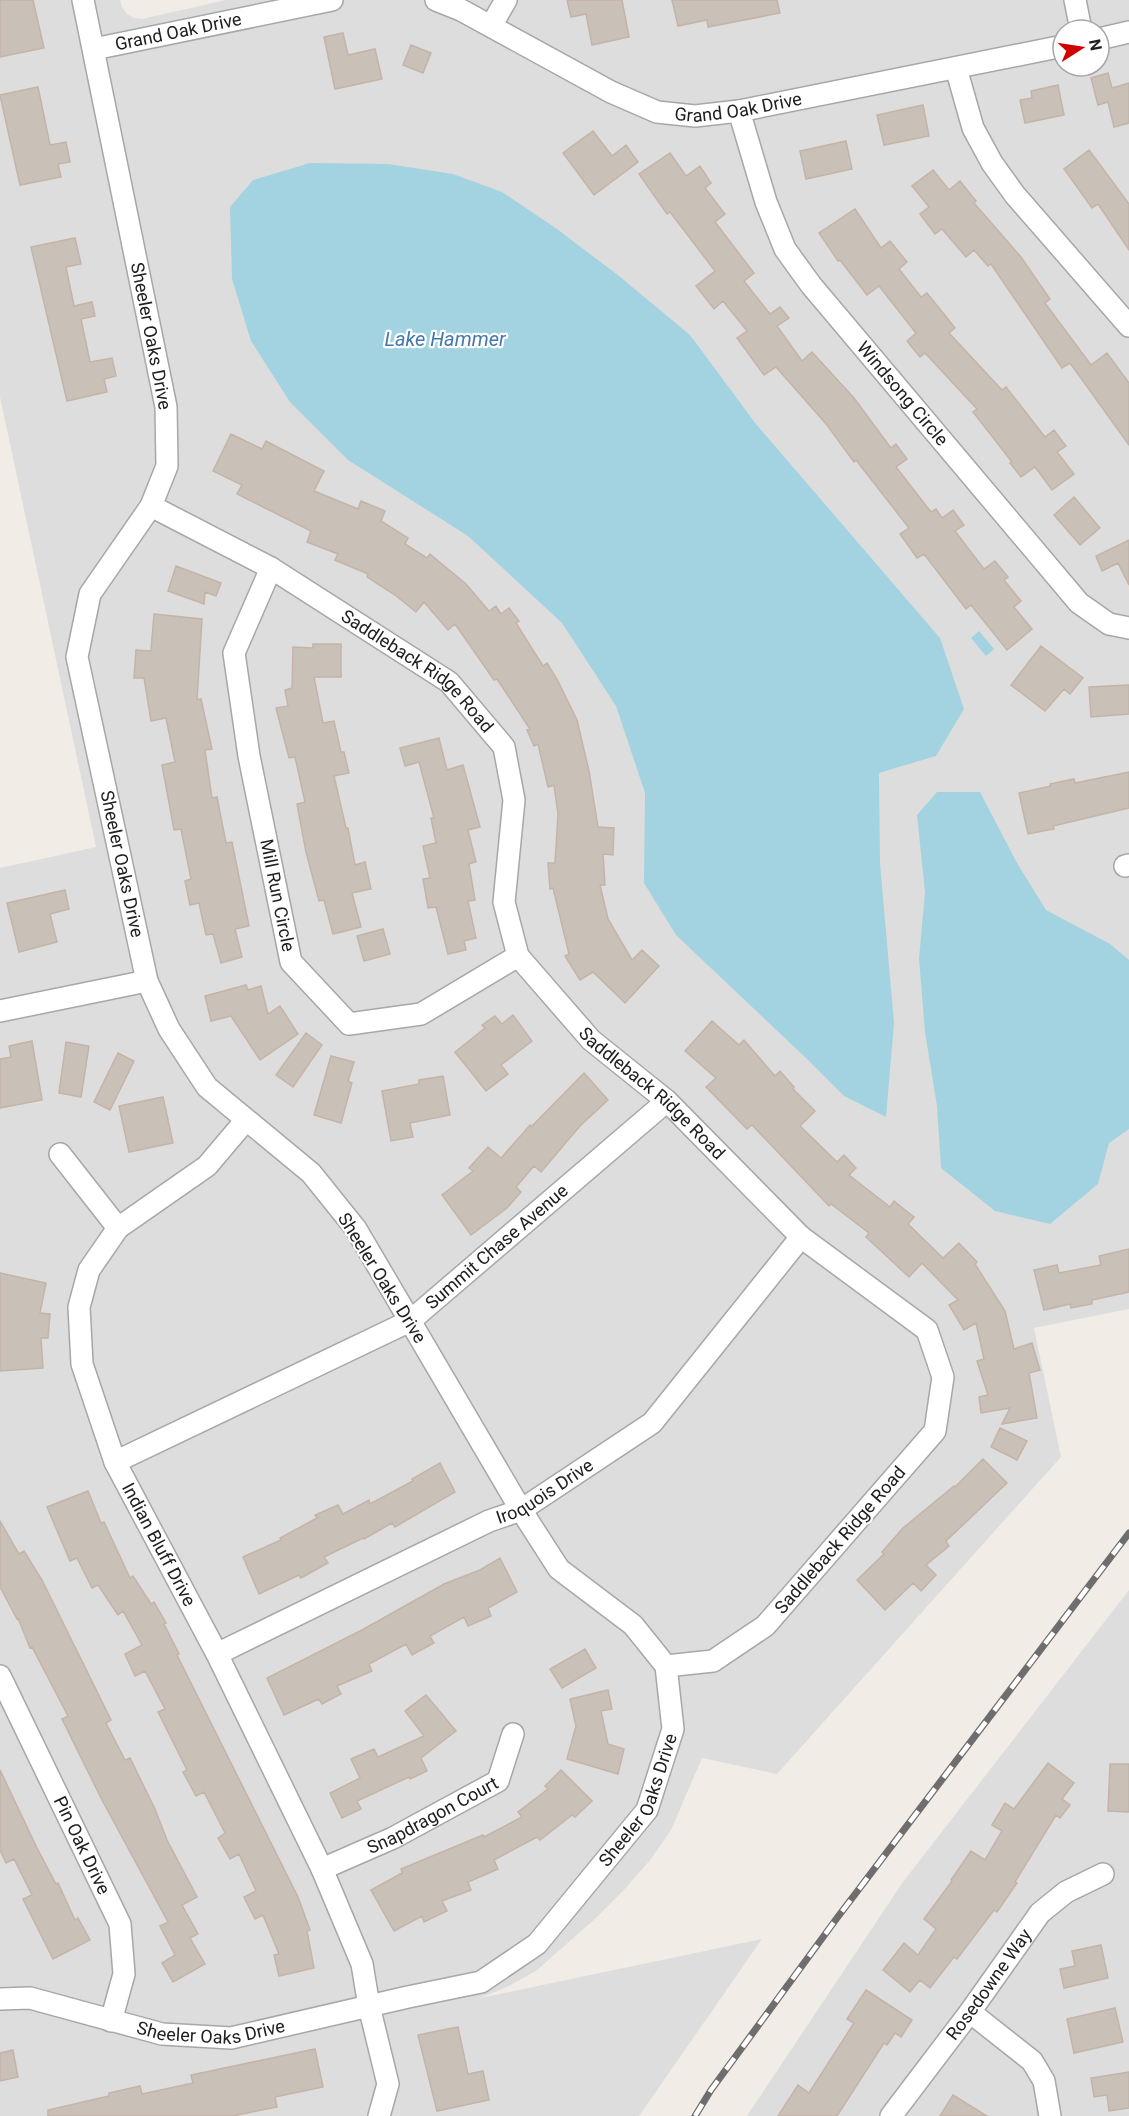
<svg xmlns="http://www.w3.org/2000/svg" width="1129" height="2116" font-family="Roboto,sans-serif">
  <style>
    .residential { fill: #dedddd; fill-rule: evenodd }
    .water { fill: #a3d3e1 }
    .building { fill: #c9c0b8; stroke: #c4b4a7; stroke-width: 1.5 }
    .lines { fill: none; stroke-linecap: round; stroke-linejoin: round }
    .street-casing { stroke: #a7a7a7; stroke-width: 24 }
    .street { stroke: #fff; stroke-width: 21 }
    .rail-casing { stroke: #6e6e6e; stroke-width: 7 }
    .rail { stroke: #fff; stroke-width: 4.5; stroke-dasharray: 14; stroke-linecap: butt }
    .labels { text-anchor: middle; stroke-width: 4.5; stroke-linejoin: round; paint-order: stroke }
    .street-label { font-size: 18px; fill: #202020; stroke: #fff }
    .water-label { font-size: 20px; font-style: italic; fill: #4278af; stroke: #fff }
  </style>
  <rect width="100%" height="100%" fill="#f1ede6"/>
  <path class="residential" d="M0,0H120L122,7L127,14L134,18L142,19L226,0H1129V1309L1034,1328L1061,1457L777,1774L702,1758L671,1830L651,1859L623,1891L596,1918L537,1970L509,1986L480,1998L762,1939L639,2116H0V868L96,847L0,397ZM1063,30H1099V66H1063Z
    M1129,1590V2116H747L903,1882Z"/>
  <path class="water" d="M310,163L388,164L453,174L502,192L557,229L619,276L690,335L756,424L940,638L964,709L936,756L879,773L880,863L894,1023L886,1117L844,1096L807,1059L676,935L644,883L645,793L616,706L562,623L468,536L348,460L290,402L251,341L232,279L230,207L253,180Z
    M979,631L994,649L986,656L971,638Z
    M937,792H980L1017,863L1046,910L1110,944L1129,960V1129L1109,1143L1098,1184L1050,1224L995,1211L941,1168L937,1106L925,1032L919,959L925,892L917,815Z"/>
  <path class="building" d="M0,0H33L44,48L0,57Z
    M567,0H622L629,37L592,45L586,14L571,17Z
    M672,0H777L780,13L708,27L707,20L678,26Z
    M343,33L348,55L375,49L382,79L335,89L324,37Z
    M411,45L431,53L423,73L403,65Z
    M1108,73L1112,88L1129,83V123L1114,127L1108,102L1098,105L1091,78Z
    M1058,85L1064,115L1025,123L1020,100L1032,98L1031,91Z
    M38,87L50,145L66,142L70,162L58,164L61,177L20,185L0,95Z
    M923,105L929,136L884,145L877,115Z
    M593,131L612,156L626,145L638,162L594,195L563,153Z
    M846,141L852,169L806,179L800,151Z
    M1089,150L1129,204V250L1098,204L1092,208L1064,169Z
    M670,153L686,176L700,166L711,183L705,188L725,214L715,222L754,273L744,281L770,314L780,307L789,318L777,326L802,361L812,352L854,398L891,448L896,444L907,459L896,467L931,512L936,509L942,518L953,510L964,525L955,531L984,569L995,561L1008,577L1004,580L1021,601L1014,607L1032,629L1007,650L971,605L966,609L924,554L917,558L900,534L909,528L856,460L854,462L827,425L776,367L764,375L737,338L747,331L723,301L714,309L696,286L715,271L670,212L667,214L639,174Z
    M933,170L949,190L960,181L976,201L974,203L1021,257L1050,299L1045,303L1091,365L1107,353L1129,383V445L1070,363L1062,368L991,264L988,266L974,250L966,257L942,229L935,234L920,214L929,207L912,186Z
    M855,209L881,248L890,241L907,262L899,269L921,297L927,293L955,328L949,333L1002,390L1006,387L1045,437L1054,430L1066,446L1057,452L1074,474L1052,490L1035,467L1021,477L1010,463L1012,462L973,412L977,409L925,353L920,357L907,341L916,333L879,286L867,295L840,260L838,261L819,233Z
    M75,238L81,264L66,267L74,306L92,302L95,316L81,319L90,362L112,358L116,376L104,379L107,392L67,401L31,247Z
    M231,434L262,449L266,441L324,471L314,491L358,509L361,501L385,511L381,521L408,538L405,544L427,558L430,554L466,584L489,611L496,606L501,614L509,608L519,621L516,623L543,666L547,663L558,681L577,720L589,771L598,827L614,828L613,855L603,854L605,885H600L608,919L632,960L642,950L659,966L625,1003L593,972L580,980L565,956L569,954L553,888L550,889L548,863H555L558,814L554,785L548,787L538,744L534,746L527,730L530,729L497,679L494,680L455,624L448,630L424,602L416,612L395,595L367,577L368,574L335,560L338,554L307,542L311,531L237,494L242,485L213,471Z
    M1074,497L1100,528L1080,545L1054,515Z
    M1129,540V585L1118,563L1102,571L1096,556Z
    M176,566L221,583L216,596L205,592L204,604L168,591Z
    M154,614L202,619L197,700L201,699L212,749L205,750L212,798L217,797L226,843L232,842L249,926L235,929L242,957L221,963L213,934L206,935L199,903L190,905L185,881L191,879L181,829L174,830L162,765L175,762L166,718L151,721L144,678H134L136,650L151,651Z
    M313,644H341V677H314L323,723L334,721L341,752H344L349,773L334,776L346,828H348L355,865L365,862L371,889L352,893L361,927L333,934L324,900L319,901L306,852L297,804L305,802L295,757L289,758L276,708L288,706L285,690L292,688L293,647L313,648Z
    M1041,646L1083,678L1070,694L1064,689L1045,711L1011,685Z
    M1129,685V714L1091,717L1089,687Z
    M439,738L447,770L463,765L480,827L468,830L476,862L469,864L475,900L468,901L476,938L464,941L466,950L448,954L436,907L428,908L423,879L430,878L423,846L436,843L431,818H434L419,762L405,766L400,748Z
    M1129,772V808L1053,826L1054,829L1028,834L1019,793L1051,786L1050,784L1074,779L1075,783Z
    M65,890L69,909L50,914L57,942L19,952L7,903Z
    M383,929L390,954L364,961L357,936Z
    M246,985L248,990L261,986L268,1014L280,1006L298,1034L260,1060L231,1016L211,1021L205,996Z
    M513,1015L532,1041L501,1065L508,1074L486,1091L455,1052L485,1028L482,1025L495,1016L502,1024Z
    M712,1021L739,1045L744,1040L775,1076L780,1071L794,1087L793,1089L815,1111L800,1126L837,1162L844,1155L856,1168L849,1175L890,1207L894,1201L914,1217L908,1224L943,1258L959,1243L977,1262L975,1264L1005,1311L1014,1349L1032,1343L1040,1370L1029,1373L1037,1418L1002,1424L1010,1408L981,1413L979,1397L988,1395L977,1361L984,1359L976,1323L964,1330L949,1305L958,1300L922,1263L909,1277L866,1237L869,1233L831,1204L829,1206L752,1125L747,1129L706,1087L716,1078L685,1051Z
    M306,1033L322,1045L293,1087L276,1075Z
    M32,1041L42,1100L0,1108V1059L11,1057L9,1046Z
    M66,1042L89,1046L81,1097L59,1093Z
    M118,1053L134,1061L110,1110L94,1102Z
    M331,1056L354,1062L348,1081L352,1083L341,1123L314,1115Z
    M584,1073L608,1100L580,1126L541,1172L534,1166L516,1187L521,1192L507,1208L471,1235L442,1195L473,1171L469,1168L488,1147L501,1158L530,1125L531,1127Z
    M443,1076L450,1115L410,1123L413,1137L391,1141L382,1091L419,1084V1080Z
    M163,1097L173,1143L129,1152L119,1106Z
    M1129,1249V1292L1092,1300V1304L1071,1308L1070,1304L1044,1310L1034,1270L1057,1265L1059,1273L1101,1265L1099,1256Z
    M0,1273L46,1283L40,1313L50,1314L48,1338H41L43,1368L0,1371Z
    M1000,1428L1027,1441L1017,1460L991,1447Z
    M983,1459L1007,1483L946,1541L949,1546L926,1565L936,1575L921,1591L913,1583L885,1610L857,1580L884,1554L882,1552L903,1528L954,1486L955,1487Z
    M440,1463L455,1492L395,1527L392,1523L364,1539L363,1538L324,1557L328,1563L301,1578L299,1575L259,1594L243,1557L281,1540L280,1538L317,1518L315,1515L338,1505L343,1514L369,1500L370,1504L413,1481L412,1479Z
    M88,1491L101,1523L104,1522L130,1578L133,1576L151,1604L154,1602L166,1623L164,1624L179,1654L177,1655L298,1897L310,1930L307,1931L314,1968L279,1976L274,1955L279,1954L263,1915L255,1919L244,1897L256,1891L239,1854L230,1859L218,1838L225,1833L204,1792L196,1796L183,1772L187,1770L158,1712L165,1709L145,1671L135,1676L125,1654L142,1645L123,1611L118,1615L98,1585L92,1588L77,1558L70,1561L47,1507Z
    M0,1521L19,1554L24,1551L42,1580L111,1720L106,1723L125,1760L130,1758L155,1809L167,1840L197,1897L182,1905L198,1934L190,1938L205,1964L173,1982L162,1963L175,1955L160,1926L168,1922L102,1800L62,1719L68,1716L32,1647L30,1648L18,1618L17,1619L0,1587Z
    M500,1558L517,1592L488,1608L491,1616L468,1626L464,1617L430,1636L434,1643L412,1655L406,1644L369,1664L372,1671L337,1686L341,1694L322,1704L319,1699L284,1715L267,1678L362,1630L444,1584L480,1570Z
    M585,1649L596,1668L562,1688L550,1669Z
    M608,1690L612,1709L601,1711L608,1744L624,1749L618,1774L567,1759L576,1726L570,1699Z
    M426,1695L456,1731L421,1758L427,1771L410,1779L409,1777L357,1801L361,1809L342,1818L330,1793L360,1778L351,1759L374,1749L378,1757L424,1736L405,1711Z
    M1048,1763L1074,1783L1062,1799L1070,1805L1060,1818L1056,1815L1015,1882L1017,1883L997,1912L994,1910L957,1959L954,1957L930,1988L920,1980L910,1992L883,1970L904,1943L918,1955L936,1929L924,1919L952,1881L951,1880L971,1851L985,1860L1002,1831L992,1825L1005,1803L1014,1809Z
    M1110,1764H1129V1812L1108,1811Z
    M0,1770L37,1848L56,1884L58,1883L75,1920L78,1918L90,1940L53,1959L23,1899L32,1895L14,1859L6,1863L0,1850Z
    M561,1770L592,1801L575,1817L572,1815L540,1840L537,1837L494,1860L498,1869L468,1882L471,1890L442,1901L447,1911L424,1922L422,1916L394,1931L371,1890L402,1873L401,1869L483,1835L484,1837L522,1817L518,1812L548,1789L545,1786Z
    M1101,1945L1108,1978L1064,1988L1060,1969L1075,1966L1072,1951Z
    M866,1990L912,2020L901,2037L895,2033L887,2045L884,2043L837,2116H778L798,2085L809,2093L854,2023L847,2019Z
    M1115,2008L1123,2042L1074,2053L1067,2019Z
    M458,2027L468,2074L483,2071L489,2100L437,2111L418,2035Z
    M315,2049L323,2087L275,2097L277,2107L232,2116H48V2110L109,2096V2093L140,2086L142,2094L193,2083L191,2075Z
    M13,2050L18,2077L0,2081V2053Z
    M1129,2072V2108L1109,2111L1107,2095L1094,2097L1091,2078Z
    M953,2095L987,2116H940Z"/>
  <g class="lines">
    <g class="street-casing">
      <g id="street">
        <path id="s1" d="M436,0L461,10L611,92L657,112L695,116L739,111L1063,46"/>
        <path d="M1075,0L1081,30"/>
        <path d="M491,26L506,0"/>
        <path d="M1099,39L1129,32"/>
        <path id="s2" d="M94,49L332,0"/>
        <path d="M956,68L973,128L992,163L1015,195L1129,326"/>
        <path id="s3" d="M739,111L766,202L785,249L811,285L1079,603L1109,624L1129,628"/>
        <path id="s4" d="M151,506L271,568L449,682L504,747L514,800L504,902L518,956L591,1040L667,1101L801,1237L927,1330L943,1377L935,1431L765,1626L713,1661L666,1666"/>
        <path id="s5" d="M271,568L234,653L249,756L291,962L349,1024L421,1014L518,956"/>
        <path d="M1125,866L1129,865"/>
        <path d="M0,1011L147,981"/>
        <path id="s6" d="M246,1120L207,1166L118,1228L89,1270L79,1307L82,1364L115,1462L217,1654L322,1869L362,1964L369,2006L388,2084L379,2116"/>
        <path d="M60,1154L118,1228"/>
        <path id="s7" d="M115,1462L410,1321L667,1101"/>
        <path id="s8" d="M217,1654L489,1521L521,1510L652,1423L801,1237"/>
        <path id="s9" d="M0,1676L120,1924L124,1974L111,2021"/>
        <path id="s10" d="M322,1869L393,1838L498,1781L513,1734"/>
        <path id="s11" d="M0,1999L30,1998L162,2034L231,2038L408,1997L481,1982L537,1944L647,1810L673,1729L666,1666L633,1625L559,1569L521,1510L356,1229L311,1173L207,1087L169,1029L147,981L77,657L90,594L151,506L167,466L166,407L83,0"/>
        <path d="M970,2012L1032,2061L1044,2081L1050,2116"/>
        <path id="s12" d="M891,2116L970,2012L1040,1913L1066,1892L1103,1874"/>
      </g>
    </g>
    <use href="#street" class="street"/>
    <g class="rail-casing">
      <path id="rail" d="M695,2116L711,2090L837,1918L1129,1533"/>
    </g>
    <use href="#rail" class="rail"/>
  </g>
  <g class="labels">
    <g class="street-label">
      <text dy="6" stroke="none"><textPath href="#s2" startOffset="86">Grand Oak Drive</textPath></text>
      <text dy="6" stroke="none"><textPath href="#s1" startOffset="330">Grand Oak Drive</textPath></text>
      <text transform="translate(151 336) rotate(79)" y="6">Sheeler Oaks Drive</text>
      <text dy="6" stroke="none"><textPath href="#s3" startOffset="332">Windsong Circle</textPath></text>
      <text dy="6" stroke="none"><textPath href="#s4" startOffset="315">Saddleback Ridge Road</textPath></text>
      <text transform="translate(122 864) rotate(78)" y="6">Sheeler Oaks Drive</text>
      <text dy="6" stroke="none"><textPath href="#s5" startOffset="339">Mill Run Circle</textPath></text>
      <text dy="6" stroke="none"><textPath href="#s4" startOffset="836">Saddleback Ridge Road</textPath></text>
      <text dy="6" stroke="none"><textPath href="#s7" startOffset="441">Summit Chase Avenue</textPath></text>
      <text transform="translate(382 1278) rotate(58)" y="6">Sheeler Oaks Drive</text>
      <text dy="6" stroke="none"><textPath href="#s8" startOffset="366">Iroquois Drive</textPath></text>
      <text transform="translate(840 1540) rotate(-49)" y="6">Saddleback Ridge Road</text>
      <text dy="6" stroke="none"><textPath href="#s6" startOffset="512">Indian Bluff Drive</textPath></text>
      <text dy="6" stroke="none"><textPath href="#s11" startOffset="738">Sheeler Oaks Drive</textPath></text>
      <text dy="6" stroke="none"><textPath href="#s10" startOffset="123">Snapdragon Court</textPath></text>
      <text dy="6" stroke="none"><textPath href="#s9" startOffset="188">Pin Oak Drive</textPath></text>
      <text dy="6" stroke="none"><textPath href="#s12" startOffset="164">Rosedowne Way</textPath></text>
      <text dy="6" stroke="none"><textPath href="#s11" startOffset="216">Sheeler Oaks Drive</textPath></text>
    </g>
    <g class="water-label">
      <text x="445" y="346">Lake Hammer</text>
    </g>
  </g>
  <g transform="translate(1081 48) rotate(78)"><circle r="28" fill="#ffffff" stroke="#a6a6a6" stroke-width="1.5"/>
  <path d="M0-4.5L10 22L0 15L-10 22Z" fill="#d00200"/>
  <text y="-9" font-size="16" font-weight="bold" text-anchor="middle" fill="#202020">N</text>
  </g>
</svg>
